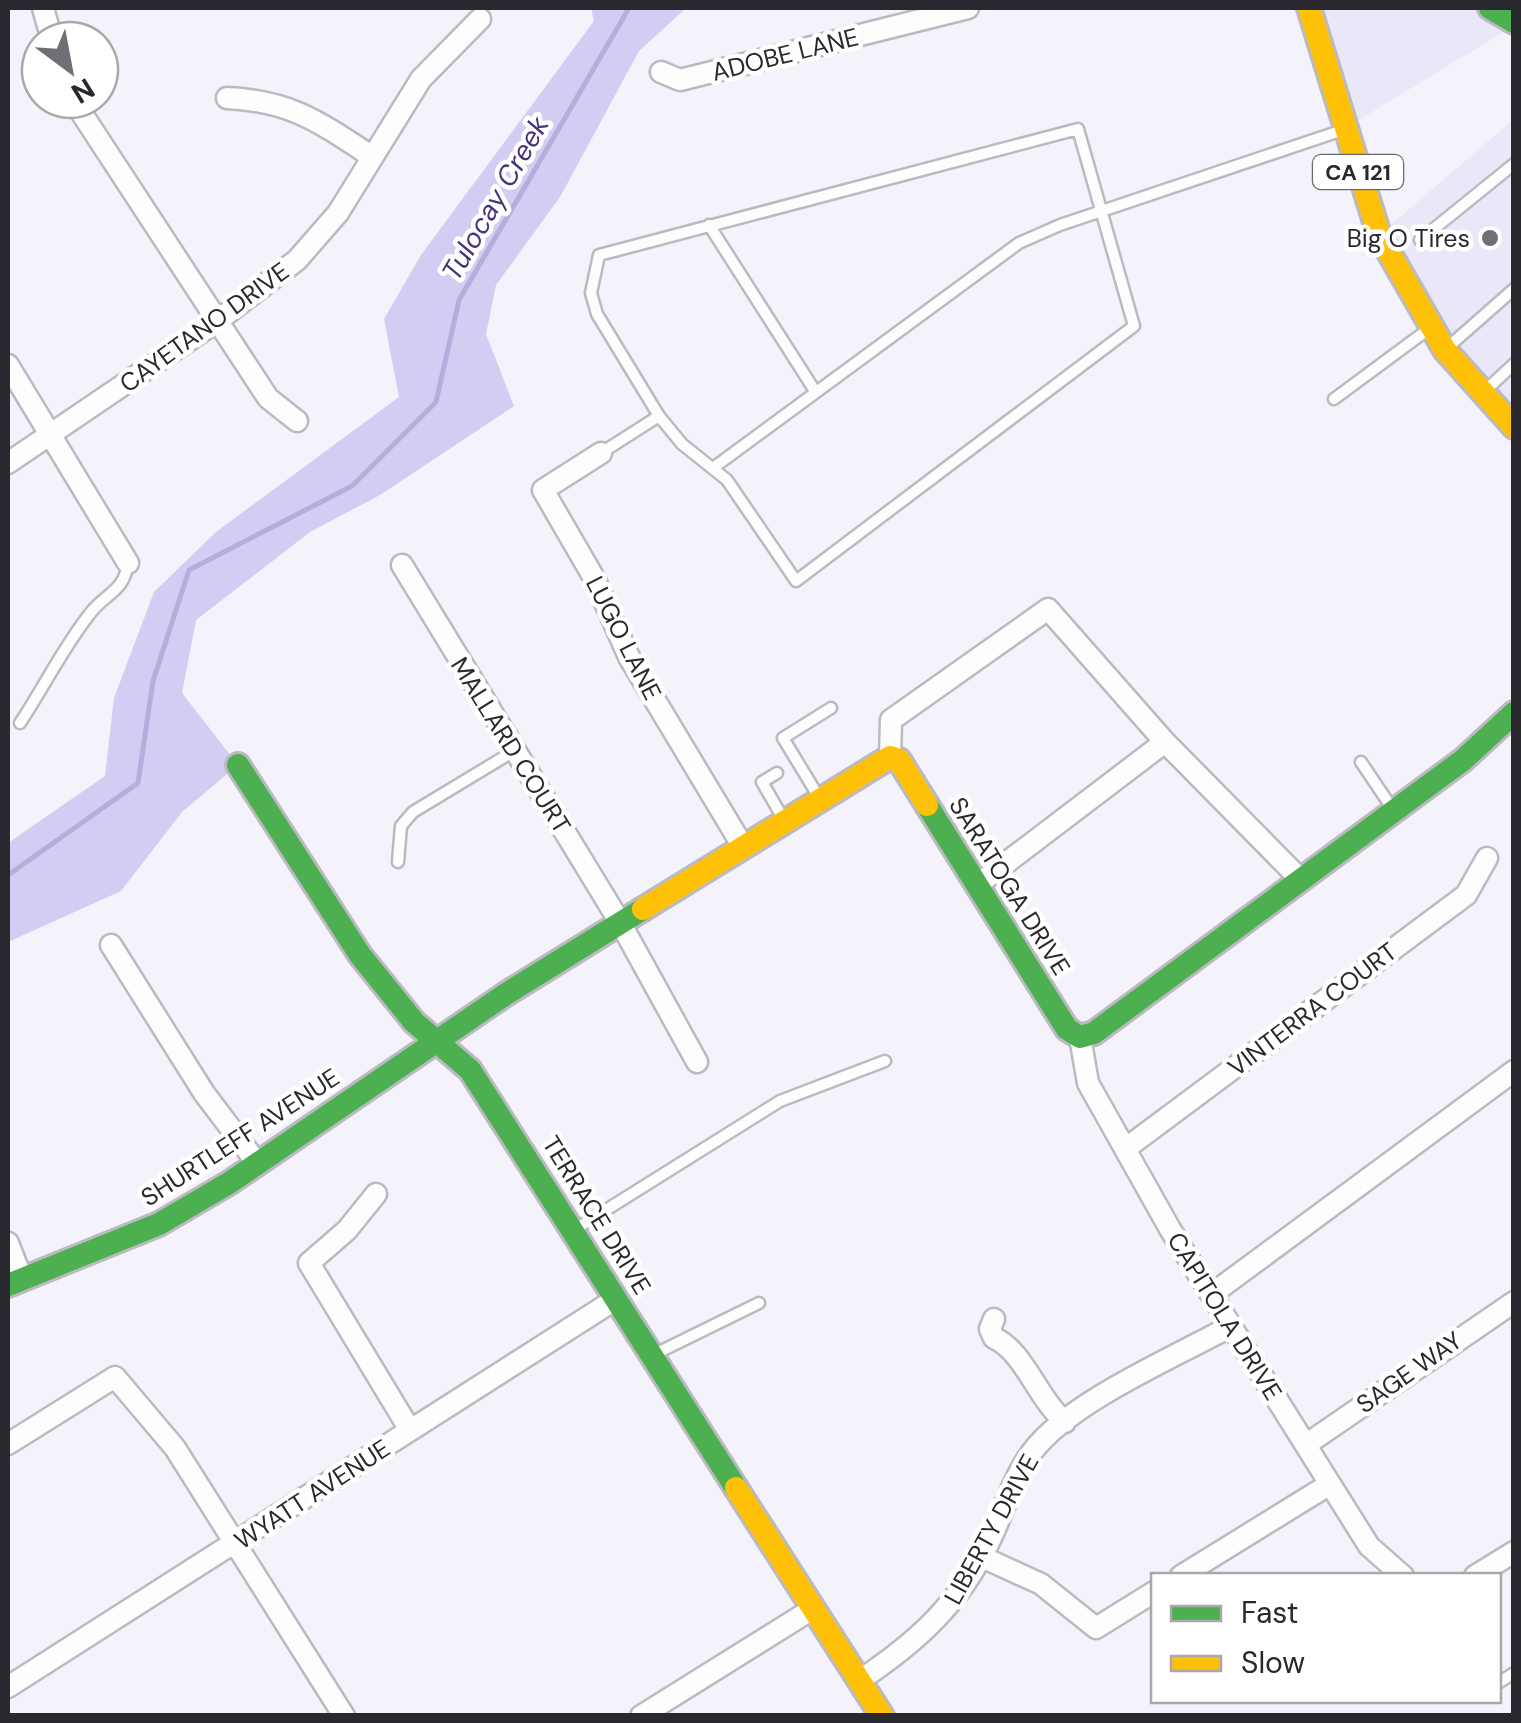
<svg xmlns="http://www.w3.org/2000/svg" width="1521" height="1723" font-family="'DM Sans',sans-serif">
  <style>
    .built { fill: #eae7f8 }
    .forest { fill: #d3ccf3 }
    .lines { fill: none; stroke-linecap: round; stroke-linejoin: round }
    .stream { stroke: #b6addc; stroke-width: 5 }
    .lane-casing { stroke: #bbbac1; stroke-width: 15 }
    .street-casing { stroke: #bbbac1; stroke-width: 25 }
    .fast-casing { stroke: #bbbac1; stroke-width: 28 }
    .slow-casing { stroke: #bbbac1; stroke-width: 28 }
    .lane { stroke: #fdfdfe; stroke-width: 10 }
    .street { stroke: #fdfdfe; stroke-width: 20 }
    .fast { stroke: #4caf50; stroke-width: 22 }
    .slow { stroke: #ffc107; stroke-width: 22 }
    .poi-dot { fill: #706f76; stroke: #fff; stroke-width: 4 }
    .labels { text-anchor: middle; stroke-width: 9; stroke-linejoin: round; paint-order: stroke }
    .shield { fill: #fff; stroke: #69686d; stroke-width: 2.5 }
    .shield-label { font-size: 22px; font-weight: bold; fill: #29282e }
    .street-label { font-size: 25px; fill: #29282e; stroke: #fff }
    .poi-label { font-size: 25px; fill: #29282e; stroke: #fff; text-anchor: end }
    .water-label { font-size: 28px; font-style: italic; fill: #47327d; stroke: #fff }
  </style>
  <rect width="100%" height="100%" fill="#f4f2fb"/>
  <path class="built" d="M1309,8H1490L1513,26L1344,129Z
    M1513,120V427L1379,235Z"/>
  <path class="forest" d="M591,8H686L639,51L560,197L496,285L486,334L514,406L380,495L310,532L196,620L182,693L238,765L182,812L121,891L8,942V843L105,776L114,698L154,592L216,532L399,397L384,319L421,255L594,21Z"/>
  <g class="lines">
    <path class="stream" d="M8,875L138,783L153,681L189,570L352,486L436,402L459,300L629,8"/>
    <g class="lane-casing">
      <path id="lane" d="M1078,129L1134,326L796,581L727,480L682,444L659,416L597,314L591,293L599,255Z
        M709,225L815,391
        M1420,240L1514,164
        M1447,348L1514,289
        M1487,389L1514,364
        M1334,399L1430,328
        M601,453L659,416
        M713,468L1019,243L1060,225L1343,130
        M20,723C44,687 65,644 92,611C108,592 124,591 128,563
        M1361,762L1394,811
        M777,773L762,782L784,820
        M820,799L783,738L831,708
        M398,862L401,826L413,812L514,751
        M574,1230L780,1101L885,1061
        M653,1355L759,1303
        M1498,1683L1514,1673"/>
    </g>
    <g class="street-casing">
      <path id="street" d="M43,8L52,40
        M661,72L680,80L968,8
        M227,98C291,101 319,122 371,156
        M73,100L268,398L297,421
        M8,365L128,563
        M601,453L543,490L594,578L629,657L742,845
        M8,463L216,322L297,260L338,213L421,79L480,19
        M402,565L621,924L697,1062
        M890,757L891,720L1048,609L1165,742L1301,880
        M977,885L1165,742
        M111,945L204,1093L257,1163
        M1080,1037L1088,1083L1170,1229L1369,1546L1403,1576
        M1125,1149L1466,895L1487,858
        M376,1194L347,1230L309,1263L410,1430
        M8,1243L22,1279
        M1212,1294L1514,1071
        M994,1319L990,1329L994,1338C1024,1351 1037,1398 1065,1422
        M8,1444L115,1377L175,1448L344,1716
        M1307,1444L1514,1302
        M982,1557L1041,1584L1096,1628L1154,1592
        M1181,1576L1330,1484
        M1475,1576L1514,1552
        M860,1680C916,1643 959,1604 989,1542C1003,1514 1013,1477 1032,1452C1069,1402 1175,1357 1231,1326
        M8,1687L616,1299
        M641,1716L814,1608"/>
    </g>
    <g class="fast-casing">
      <path id="fast" d="M1490,8L1514,22
        M238,765L360,955L414,1022L470,1070L736,1488
        M927,805L1067,1029L1080,1037L1094,1033L1463,760L1514,713
        M8,1285L159,1224L229,1183L506,994L643,909"/>
    </g>
    <g class="slow-casing">
      <path id="slow" d="M1309,8L1379,235L1445,350L1514,427
        M643,909L890,757L899,760L927,805
        M736,1488L882,1716"/>
    </g>
    <use href="#lane" class="lane"/>
    <use href="#street" class="street"/>
    <use href="#fast" class="fast"/>
    <use href="#slow" class="slow"/>
  </g>
  <circle class="poi-dot" cx="1490" cy="238" r="10"/>
  <g class="labels">
    <rect class="shield" x="1313" y="155" width="90" height="34" rx="8"/>
    <g class="shield-label">
      <text x="1358" y="180">CA 121</text>
    </g>
    <g class="street-label">
      <text transform="translate(785 54) rotate(-14)" y="9">ADOBE LANE</text>
      <text transform="translate(204 327) rotate(-36)" y="9">CAYETANO DRIVE</text>
      <text transform="translate(624 638) rotate(63)" y="9">LUGO LANE</text>
      <text transform="translate(511 745) rotate(58)" y="9">MALLARD COURT</text>
      <text transform="translate(1010 886) rotate(58)" y="9">SARATOGA DRIVE</text>
      <text transform="translate(1312 1009) rotate(-37)" y="9">VINTERRA COURT</text>
      <text transform="translate(240 1137) rotate(-33)" y="9">SHURTLEFF AVENUE</text>
      <text transform="translate(597 1215) rotate(58)" y="9">TERRACE DRIVE</text>
      <text transform="translate(1225 1316) rotate(58)" y="9">CAPITOLA DRIVE</text>
      <text transform="translate(1409 1372) rotate(-35)" y="9">SAGE WAY</text>
      <text transform="translate(312 1494) rotate(-33)" y="9">WYATT AVENUE</text>
      <text transform="translate(991 1529) rotate(-61)" y="9">LIBERTY DRIVE</text>
    </g>
    <g class="poi-label">
      <text x="1470" y="247">Big O Tires</text>
    </g>
    <g class="water-label">
      <text transform="translate(495 198) rotate(-60)" y="10">Tulocay Creek</text>
    </g>
  </g>
  <rect width="1521" height="1723" fill="none" stroke="#29282e" stroke-width="20"/>
  <rect x="1151" y="1573" width="350" height="130" fill="#ffffff" stroke="#a9a9ab" stroke-width="2.5"/>
  <rect x="1171" y="1606" width="50" height="15" fill="#4caf50" stroke="#a9a9ab" stroke-width="2.5"/>
  <text x="1241" y="1623" font-size="30" fill="#29282e">Fast</text>
  <rect x="1171" y="1656" width="50" height="15" fill="#ffc107" stroke="#a9a9ab" stroke-width="2.5"/>
  <text x="1241" y="1673" font-size="30" fill="#29282e">Slow</text>
  <g transform="translate(70 70) rotate(148)"><circle r="48" fill="#ffffff" stroke="#a9a9ab" stroke-width="2.5"/>
  <path d="M0-8L18 38L0 25L-18 38Z" fill="#706f76"/>
  <text y="-15" font-size="28" font-weight="bold" text-anchor="middle" fill="#29282e">N</text>
  </g>
</svg>
